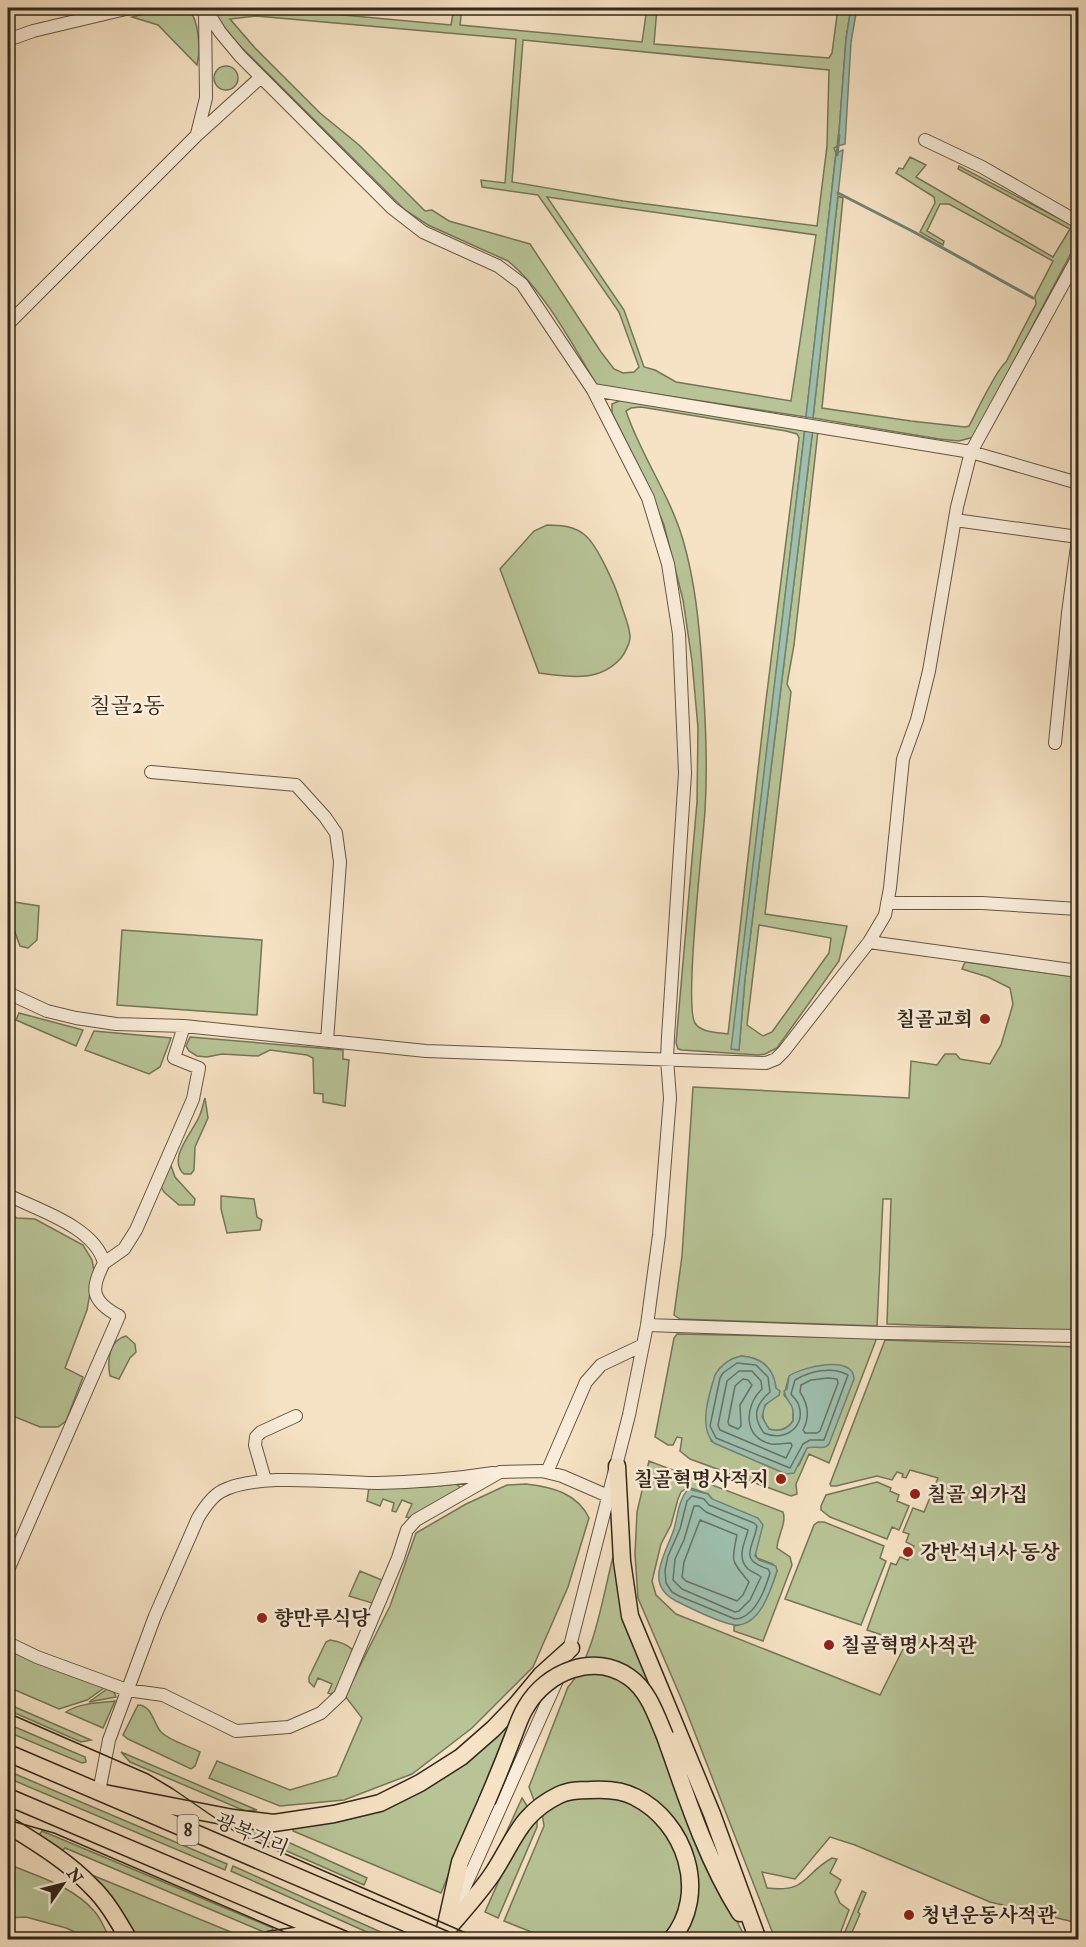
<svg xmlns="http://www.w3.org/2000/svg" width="1086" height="1947" font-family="'IM FELL Double Pica','Noto Serif KR',serif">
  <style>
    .green { fill: #b8c497; stroke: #757558; stroke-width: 1.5; fill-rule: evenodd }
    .water { fill: #9ebfae; stroke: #738273; stroke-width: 1.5 }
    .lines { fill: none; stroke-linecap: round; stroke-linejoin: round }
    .shore { stroke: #687264; stroke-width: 1.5 }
    .stream { stroke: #738273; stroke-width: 3 }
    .minor-casing { stroke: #635544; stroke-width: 14 }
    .highway-casing { stroke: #32261a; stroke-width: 19 }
    .minor { stroke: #f9ecd9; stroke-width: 12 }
    .highway { stroke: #f6e2c4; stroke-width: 16 }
    .tram { stroke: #32261a; stroke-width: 1.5 }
    .highway-bridge-casing { stroke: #32261a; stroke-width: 19; stroke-linecap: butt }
    .highway-bridge { stroke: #f6e2c4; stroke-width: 16 }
    .poi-dot { fill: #8f2418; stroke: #f9ecd9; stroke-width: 2 }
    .labels { text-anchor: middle; stroke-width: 5; stroke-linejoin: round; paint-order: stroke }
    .shield { fill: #f9ecd9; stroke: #6e6153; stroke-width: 1.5 }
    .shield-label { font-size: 18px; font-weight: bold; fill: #32261a }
    .poi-label { font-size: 20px; font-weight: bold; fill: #32261a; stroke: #f9ecd9; text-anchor: start }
    .street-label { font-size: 20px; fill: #32261a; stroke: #f9ecd9 }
    .quarter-label { font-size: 22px; fill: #32261a; stroke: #f9ecd9 }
  </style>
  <rect width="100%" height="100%" fill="#f6e2c4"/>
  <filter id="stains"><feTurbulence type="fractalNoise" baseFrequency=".00333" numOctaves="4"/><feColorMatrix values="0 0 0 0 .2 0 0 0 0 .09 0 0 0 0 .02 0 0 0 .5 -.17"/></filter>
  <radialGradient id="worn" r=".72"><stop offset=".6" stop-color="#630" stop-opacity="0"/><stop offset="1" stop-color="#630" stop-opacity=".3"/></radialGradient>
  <path class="green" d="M167,8H188C199,20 201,49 197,65L158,25L132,17Z
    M211,8L278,9L451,25L454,8H462L460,25L642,42L647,8H657L654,44L829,58L832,53L838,8H851L846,39L838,146L834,148L836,153L806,417L602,386L596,384C573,345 543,289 508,261L428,225L405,210L239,45L227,31ZM256,16L516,39L505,183L481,180L482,187L538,195L619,312L639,367L634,372L623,373L614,369L601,352L530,244L449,221L432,210L425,211L359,145L320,113L255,48L230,19ZM523,40L829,70L827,146L817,226L623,201L512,182ZM547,197L816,235L791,401L676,382L655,370L644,367L624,310Z
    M214 78a12 12 0 1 1 24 0a12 12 0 1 1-24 0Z
    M910,157L926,165L916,177L1053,257L1070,229L958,169L959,166L1077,228L1078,240L974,437L959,441L939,439L813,418L838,196L843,198L822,408L911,421L965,427L969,426C977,411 996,370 1006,362L1036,304L1035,296L1053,261L949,204H940L927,231L944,241L943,245L920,232L935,203L934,197L896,173L899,168L903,169Z
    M621,400L805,428L732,1049L739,1050L745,979L813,428L818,431L794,645L787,684L791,692L765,914L847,926L839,961L777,1048L765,1054L758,1055L682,1050L678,1049L676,1043L697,802L698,728L692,661L683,600L664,525L644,477L612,413V404ZM641,407L786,431L797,434L799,438L765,708L728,1034C718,1032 701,1033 695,1023C684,1006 703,842 705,811C708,762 705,714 702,665C699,623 695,581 683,540C670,495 641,456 626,411L631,408ZM759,925L831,938L829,953L772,1032L763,1036L747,1025Z
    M547,525C561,525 575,526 586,536C598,547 615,585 620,601C623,612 630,626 630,637C630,643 625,653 621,658C599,683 569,677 539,673L500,569L534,531Z
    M8,901L39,906L37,940L28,948L20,946L8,913Z
    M122,930L262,940L257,1015L117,1005Z
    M965,962L1078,977V1331L887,1324L891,1199H883L877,1326L680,1319L674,1315L682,1256L693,1087L909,1098L911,1061L937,1065L945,1054H956L960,1059L990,1064L1001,1045L1013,1004L1010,988L988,977L962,969Z
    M19,1013L83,1030L76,1046L16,1020Z
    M94,1031L171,1038L160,1067L149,1074L85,1050Z
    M190,1037L343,1050V1059L349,1060L345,1106L323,1102V1094L314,1093L313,1058L307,1055L270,1050L258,1056L222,1054L207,1057L197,1056L189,1051L186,1046Z
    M205,1098L208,1118L195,1147L194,1170L191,1174H184C167,1159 192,1133 199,1117C202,1111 203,1104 205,1098Z
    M169,1160L175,1177L195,1199L194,1205H179L164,1192L160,1185Z
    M221,1196L254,1199L257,1217L262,1220L260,1230L227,1233L221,1209Z
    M8,1214L17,1218L35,1219L83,1245L92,1260L94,1271L87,1310L65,1368L83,1377L66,1421L58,1427H40L8,1414Z
    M677,1334L875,1338L876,1340L829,1463L809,1454L796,1484L797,1494L791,1496L690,1459L680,1451L682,1438L677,1437L673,1445H668L655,1437L674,1338ZM742,1356C772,1359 769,1374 779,1395C763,1402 757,1414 769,1429C779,1432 787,1430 793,1421V1406L784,1395L788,1380L824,1447L811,1446L807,1448L799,1465L786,1474L711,1441L719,1369L732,1359Z
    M126,1336L135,1344L136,1352L130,1358L119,1379L110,1376C107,1361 109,1340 126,1336Z
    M885,1340L1078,1347V1923L990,1902L855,1845L830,1837L795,1879L762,1872L767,1888C808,1893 803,1874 832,1858L837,1859L830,1873L841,1880L835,1892L840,1903L849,1910L838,1939H775L684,1705L638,1598L635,1554L637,1512L649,1461L783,1512C787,1523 777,1537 777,1548L790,1557L792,1565L763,1641L734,1631V1626C758,1622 770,1593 777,1571L773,1564L757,1558L755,1553L708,1494L688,1487L681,1492L678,1499L671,1525L661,1544L652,1581L656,1595L676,1614L880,1695L906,1643L867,1630L891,1563L896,1565L900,1557L908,1560L914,1546L906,1542L909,1534L903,1532L913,1508L924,1512L938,1478L910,1470L906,1478L902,1477L903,1474L897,1472L892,1480L877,1476L836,1486H831L830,1484Z
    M877,1482L891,1488L890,1491L899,1495L897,1501L909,1506L899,1530L892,1527L887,1539L830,1517L821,1510V1506L826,1495Z
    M456,1484L461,1488L459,1491L411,1518L406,1517L412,1504L402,1500L396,1512L392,1511L394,1503L383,1499L380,1506L367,1501L369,1487H427Z
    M526,1484C552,1487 577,1493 589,1518L568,1587L533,1667L472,1728L412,1774L344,1800L280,1806L209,1778L217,1761L290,1790L337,1776L362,1718L345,1696L390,1606L416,1533L466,1504L507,1485Z
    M818,1522H824L884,1546L880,1558L886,1561L861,1625L785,1599L814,1525Z
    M615,1556L655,1692L649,1720L709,1867L746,1939H680L693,1861L632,1790L535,1803L529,1787L568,1687C594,1659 603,1595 613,1557Z
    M360,1571L384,1581L375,1601L372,1603L349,1596Z
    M330,1640C338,1641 351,1645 354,1653L336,1691L331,1694L328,1693L332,1684L318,1678L314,1687L309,1682V1677L326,1642Z
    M8,1649L104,1688L87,1700L59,1709L8,1687Z
    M107,1689L114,1692L116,1697L89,1702Z
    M115,1701L103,1728L66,1712C79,1703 100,1703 115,1701Z
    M8,1704L91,1740L81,1742L8,1710Z
    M138,1705C152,1705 153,1723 161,1732C170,1741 189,1746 200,1752L195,1766L191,1769L128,1739L123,1735Z
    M517,1709L441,1893L293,1831L294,1826L397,1800Z
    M8,1724L85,1757L86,1762L82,1763L8,1732Z
    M121,1752L257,1810L245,1811L130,1762Z
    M8,1771L227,1864L225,1870L8,1778Z
    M595,1795L634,1802L670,1835L684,1876L679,1915L663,1939H549L504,1921L544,1826L542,1813L563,1801Z
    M522,1798L529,1809L492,1864Z
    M537,1817V1827L498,1918L485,1912L518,1838Z
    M237,1825L267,1826L268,1833L367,1878L364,1885L239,1830Z
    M42,1831L273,1928L271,1935L65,1848L61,1852L39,1835Z
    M8,1864C36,1876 73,1886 94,1911C101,1918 105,1930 110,1939H91L66,1928L26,1917L8,1918Z
    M233,1866L381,1932L378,1937L231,1871Z
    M87,1873L248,1939H135Z
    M862,1891L866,1893L858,1912L860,1914L849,1939H842Z"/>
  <path class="water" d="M851,8H857L851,42L845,144L838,146L846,39Z
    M843,150L813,418L806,417L836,153Z
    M805,428H813L745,979L739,1050L731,1049Z
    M742,1356C762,1358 774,1368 776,1388L780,1391L779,1395L765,1405L762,1417L769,1429C779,1432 787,1430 793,1421C795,1401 787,1405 784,1391L787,1389L789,1376C802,1367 854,1354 854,1379L829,1444C824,1451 814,1445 807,1448L794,1473L786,1474L714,1443C698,1428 709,1394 715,1375C721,1365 731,1358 742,1356Z
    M688,1489L708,1494L712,1499L758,1518L763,1525L755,1556L759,1560L776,1566L777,1571C771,1589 761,1624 737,1625C726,1626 688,1607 676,1601C643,1584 666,1554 674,1529C678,1515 678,1501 688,1489Z"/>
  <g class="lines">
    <path class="shore" d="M737,1363L756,1365L768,1377L770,1392C755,1405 752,1417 764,1433C783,1442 806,1428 799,1406C798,1401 794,1398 791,1394L795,1380C810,1371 832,1366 848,1375L824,1440H810L803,1444L790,1468L716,1438L710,1426L720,1378L723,1373Z
      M739,1371H752L761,1381L762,1389C744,1406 743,1438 771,1444C778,1445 785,1443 791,1443L792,1446L786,1458L720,1430L718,1425L727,1381Z
      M828,1378L837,1379L838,1383L820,1431L817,1433H805L803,1430C810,1417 808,1404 800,1392L801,1385L811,1380Z
      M743,1379L748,1380L752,1385L740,1405L741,1426L738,1429L729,1425L728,1422L735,1386Z
      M692,1496L704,1499L709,1505L754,1523L757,1526C753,1549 738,1559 768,1569L770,1573C765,1590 755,1618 735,1619L679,1596L672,1592L666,1583L665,1570L668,1556L680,1529L687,1501Z
      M694,1506H699L706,1512L748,1530C745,1543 736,1557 748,1569C753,1573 757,1573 761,1577L750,1600L739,1611L735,1612L682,1589L673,1580L675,1559L684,1540Z
      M700,1520L737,1535C731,1563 731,1560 749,1582L743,1595L737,1601L686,1581L682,1577L684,1562Z"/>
    <path class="stream" d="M837,155L839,135
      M838,193L914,232L1033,298"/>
    <g class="minor-casing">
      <path id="minor" d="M205,8L220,32L240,56L392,208L423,232L498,266L522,284L593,390L648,498L668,564L679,634L685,773L668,1037L667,1059L670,1098L659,1235L647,1325L629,1415L568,1654
        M8,40L33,31L130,8
        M197,134L206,98L205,9
        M925,140L982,167L1078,222
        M8,324L197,135L261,77
        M593,390L971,452L1078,483
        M955,520L1078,537
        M1055,743L1068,613L1078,539
        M151,772L296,785L325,817L336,833L340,862L327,1041
        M887,903H982L1078,909
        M869,942L1078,971
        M8,993L47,1011L76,1018L116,1024L184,1026L426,1051L766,1063L776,1059L784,1051L869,942L885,915L890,888L903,759L917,720L929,671L957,507L971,452L1078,257
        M8,1195C38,1210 95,1227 104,1263C90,1289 91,1301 119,1316L8,1570
        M104,1263L124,1249L136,1230L193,1099L199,1068L174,1058L184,1026
        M647,1325L882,1333L1078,1336
        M547,1472L586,1382L601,1365L643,1345
        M265,1480L255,1445L256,1437L261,1432L296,1416
        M8,1643L37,1657L127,1690L163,1695L236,1731L289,1727L321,1713L340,1695L398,1558L407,1530L416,1520L500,1472L542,1471L562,1476L608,1496
        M99,1792L109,1740L155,1616L198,1518C204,1508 212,1496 222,1491C257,1472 337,1483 378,1483C416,1482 455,1479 493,1473
        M455,1909L559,1676"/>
    </g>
    <g class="highway-casing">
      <path id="highway" d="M617,1466L622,1561L630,1616L712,1814L758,1940
        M665,1736C686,1796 706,1859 740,1913
        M8,1753L368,1907
        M99,1792L233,1818L274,1823L334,1814L380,1803L420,1783L461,1757L493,1729L516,1705L541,1675L571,1648
        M8,1797L345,1940
        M8,1825C37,1843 67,1861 91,1886C107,1901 118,1921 129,1940
        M445,1929L460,1862L487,1801
        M444,1933C461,1913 479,1894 493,1873C515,1839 520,1814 559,1795C569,1790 580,1790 590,1790C605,1789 622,1790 635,1797C685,1822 710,1893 671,1940
        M269,1940L296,1936L324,1940"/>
    </g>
    <use href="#minor" class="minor"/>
    <use href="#highway" class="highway"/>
    <path class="tram" d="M8,1713L148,1774L173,1789L237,1833L482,1940
      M8,1820L54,1833L303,1940"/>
    <g class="highway-bridge-casing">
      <path id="highway-bridge" d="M487,1801C496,1780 505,1758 513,1737C517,1727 520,1716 526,1707C546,1672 594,1652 629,1677C648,1690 656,1715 665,1736
        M368,1907L446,1940"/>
    </g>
    <use href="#highway-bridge" class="highway-bridge"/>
  </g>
  <g class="poi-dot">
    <circle cx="985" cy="1019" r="6"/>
    <circle cx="781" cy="1479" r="6"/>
    <circle cx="915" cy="1494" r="6"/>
    <circle cx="908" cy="1552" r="6"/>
    <circle cx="262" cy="1618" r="6"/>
    <circle cx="829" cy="1645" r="6"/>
    <circle cx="909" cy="1915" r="6"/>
  </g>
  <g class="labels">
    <rect class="shield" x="177.5" y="1815" width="21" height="30" rx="4.5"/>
    <g class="shield-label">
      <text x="188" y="1836">8</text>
    </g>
    <g class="poi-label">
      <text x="973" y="1026" text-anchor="end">칠골교회</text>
      <text x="769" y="1486" text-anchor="end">칠골혁명사적지</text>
      <text x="927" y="1501">칠골 외가집</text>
      <text x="920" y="1559">강반석녀사 동상</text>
      <text x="274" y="1625">향만루식당</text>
      <text x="841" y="1652">칠골혁명사적관</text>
      <text x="921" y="1922">청년운동사적관</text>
    </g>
    <g class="street-label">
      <text transform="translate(252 1834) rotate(23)" y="7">광복거리</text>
    </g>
    <g class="quarter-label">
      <text x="127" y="713">칠골2동</text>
    </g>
  </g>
  <rect width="1086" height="1947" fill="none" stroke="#f6e2c4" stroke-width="30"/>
  <rect x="9" y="9" width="1068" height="1929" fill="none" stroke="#32261a" stroke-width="3"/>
  <rect x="15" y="15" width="1056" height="1917" fill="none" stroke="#32261a" stroke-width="1.5"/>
  <g transform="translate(63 1884) rotate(55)" stroke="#f9ecd9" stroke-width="4.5" paint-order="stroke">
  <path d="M0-4.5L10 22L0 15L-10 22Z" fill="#32261a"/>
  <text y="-9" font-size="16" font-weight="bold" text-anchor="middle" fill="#32261a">N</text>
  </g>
  <rect width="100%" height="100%" filter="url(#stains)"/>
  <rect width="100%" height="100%" fill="url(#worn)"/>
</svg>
